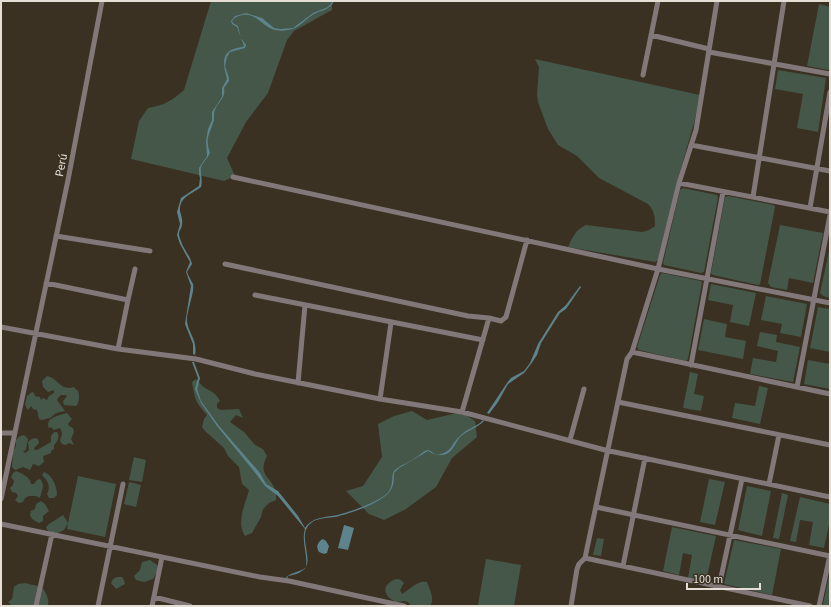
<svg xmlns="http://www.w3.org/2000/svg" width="831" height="607" font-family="'Source Sans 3',sans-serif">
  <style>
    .green { fill: #445749 }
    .water { fill: #5d838d }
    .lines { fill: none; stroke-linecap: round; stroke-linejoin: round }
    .minor { stroke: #827879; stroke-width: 5 }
    .labels { text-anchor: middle; stroke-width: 4; stroke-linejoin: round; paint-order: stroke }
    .street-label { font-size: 12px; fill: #e4ded4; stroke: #3a3122 }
  </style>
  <rect width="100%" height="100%" fill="#3a3122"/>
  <path class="green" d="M211,1H332V10L294,31L287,40L268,93L246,122L227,158L235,176L224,181L131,159L139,121L148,108C164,105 172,101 184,90Z
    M819,4L830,7V68L828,70L807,66Z
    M535,59L700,95L694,123L677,182L658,260L655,262L568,247C572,238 576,229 586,225L642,232L649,230L655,226C655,217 655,212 648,204L599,178L577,156L558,145L548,129L538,102L537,94L539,67Z
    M778,70L826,78L818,132L797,128L803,94L775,89Z
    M683,188L717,195L718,198L704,272L701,273L664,265L663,263L680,190Z
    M728,196L774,205L775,207L760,284L758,285L713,275L711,273L725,197Z
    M780,225L823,233L813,283L789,278L787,290L771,287L768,283Z
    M830,246V298L823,296L820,293Z
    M662,273L701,281L702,283L688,359L686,361L639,350L637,347L660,275Z
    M711,284L756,293L749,326L730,322L733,305L708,300Z
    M766,296L807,304L801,337L780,333L782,324L761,320Z
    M818,307L830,309V352L810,348Z
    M704,319L727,324L725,337L746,341L743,359L698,350Z
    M760,332L777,335L776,342L800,347L793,382L750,374L753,358L776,362L778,351L757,346Z
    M808,360L830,364V389L804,384Z
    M690,372L698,374L694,394L704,396L701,411L683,408Z
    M47,376C58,378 61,392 74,387C75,389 77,390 78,391C80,395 79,404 76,406L64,405L63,401L67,396L66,395H61L58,398L57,400L65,411L56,413L50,418L42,420L39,419L37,410L33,409L31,406L28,410L25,405L27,396L32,392L34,393L35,396L40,397L41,400L43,398L47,400L49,396L54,393V390L48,392L43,387L42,381Z
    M196,379C199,382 202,386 205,388C212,392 216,393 220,401L217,404V408L221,410L239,409L243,418L236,415L230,422L244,432L255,445L263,449L267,456C255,479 278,477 276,500L269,503L263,509L261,517L252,533L245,536C236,522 245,505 249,490L242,484L239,467L228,456L224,448L205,431L202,427L204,419L207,415C195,401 195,400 192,382Z
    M759,386L768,388L760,424L732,418L735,403L755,406Z
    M412,411L427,420L461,412L475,421L477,437L452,458L436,487L406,509L384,520L369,514L346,491L363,486L382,457L378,424L394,416Z
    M67,413L72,419L68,424L69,426L73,428L74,432L71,439L74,445L69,443L66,445L62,444L60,441L62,434L61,430L60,428L54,430L51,427L49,428C44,418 60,415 67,413Z
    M54,432H57C60,437 58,441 54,445V449L51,451V453L43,456L44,462L39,466L33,464L30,470L23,467L15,470L12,467L13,452L16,446V440L20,436L24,435L28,439L26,450L23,451L25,453L29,450L28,442C31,439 34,437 38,439L39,443L34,448L35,450H37L51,442V436Z
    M134,457L146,460L142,482L129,480Z
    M16,471C23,474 30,477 31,484H34L37,480L40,479C46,486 41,491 40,498C35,495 30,495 25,498L23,502L19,503L15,500L18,496L16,493L12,492L10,488L13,485L14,481L11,477L13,473Z
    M44,472C52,475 57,486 57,495L54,498H49L47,494C51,486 48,481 42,475Z
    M78,476L116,484L105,537L67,529L68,523L64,530L56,534L48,531L46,527L49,524L63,515L68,523Z
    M709,479L725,482L715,525L700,522Z
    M129,482L141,485L136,507L124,504Z
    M747,486L771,491L762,536L738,530Z
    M782,493L788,495L779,539L773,538Z
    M800,497L830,504V520L824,548L809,545L813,522L800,520L796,542L790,541Z
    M41,501L45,504L49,511L43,516V521L39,523L32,519L30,515L31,511L35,509L36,504Z
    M672,527L716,536L706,581L688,578L692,555L683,553L679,575L663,571Z
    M597,538L604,539L601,556L593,555Z
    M734,540L781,549L772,595L724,584Z
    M486,559L521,565L514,606L478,605Z
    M150,560L157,565L159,568L153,579L144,582L136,580L134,576L140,570L142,562Z
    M830,571V606H823V604Z
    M117,577H122L124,580L125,584L116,589L111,583L113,579Z
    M397,579L401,580L404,583L400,590L402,594C410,589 418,580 427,582C430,590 435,599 430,606H411L408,602L404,601L396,602C392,600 387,597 386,593C383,586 391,580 397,579Z
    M26,583C37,587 43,584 47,596C48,600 49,601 48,605H11L8,602L12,599L14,587L18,584Z"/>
  <path class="water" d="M333,1H334C330,10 322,10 314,14C305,19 299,29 288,30C284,31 279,31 275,30C263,27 257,13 243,15C238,16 235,17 232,21L233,23L238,26L241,38L246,45L245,48L230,52L227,57L225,66L229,78V81L224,88C226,99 218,101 215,110C213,114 215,119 213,123C209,136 205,138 210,153C208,158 203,162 201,167C200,174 203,180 201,187C192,194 179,197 180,211C181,215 183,220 182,224C182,231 176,230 181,241C183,249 190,255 192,264L187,272C189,277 191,280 193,284C195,293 186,312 187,321C188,333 198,340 195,355L193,354V344L185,324L191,286L186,272L190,262L180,244L177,235L180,224L177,212L181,198L199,186L200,178L199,174V168L207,156L206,141L208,129L212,120V112L222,97V88L227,79C222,61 221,50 242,47L244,46L237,27L232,24L231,21L235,16L246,13L262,18L274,28L280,29L293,28L313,13L328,7Z
    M580,286L581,287L566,309L560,313L541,343L537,355L531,364L524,373L508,384L498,402L489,414L487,413L507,383L511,378L524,371L530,363L538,344L558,312L566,305Z
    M192,362H194L200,378L197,389L201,401L219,426L260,473L266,484L278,491L298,516L305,528C314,515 328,518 341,514C355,510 372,504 384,496C396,487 390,478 394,471C399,465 409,463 415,458C419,456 424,450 428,450C431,451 434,453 436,455C454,452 450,444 461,435C466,430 474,427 480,423L483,420L484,421C477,428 468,430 460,437C457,440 456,444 453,448C447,457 437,457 428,451L399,468L394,473C394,480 394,486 390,491C382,503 349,514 335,517C327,518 317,518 311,523C295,536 317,562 302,571C298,574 293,575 288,576L287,579H285C289,572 300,573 306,567C308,554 301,542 305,529L278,496L265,486L253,470L217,426L201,403L195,389L198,378Z
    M344,525L354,528L348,550L338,548Z
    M323,539L326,541L329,546L327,553L324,554L319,552C316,547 317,544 321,540Z"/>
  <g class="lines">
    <path class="minor" d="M651,35L709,49
      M709,52L830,74
      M643,75L658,1
      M691,145L830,171
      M233,177L658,269L830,303
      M679,183L830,212
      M753,197L784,1
      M810,208L830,92
      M56,236L150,251
      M225,264L468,316L489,318L501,321L506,317L527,240
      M46,283L128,300L118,349
      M255,295L483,340
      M128,300L135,269
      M1,327L118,349L196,359L255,374L380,399L462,412L605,450L830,497
      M632,352L830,394
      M691,365L723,192
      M298,383L305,305
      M797,387L830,215
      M380,399L391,323
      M618,402L830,445
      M462,412L489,318
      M1,433H15
      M570,440L584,389
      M769,484L779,435
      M1,499L68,180L102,1
      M596,507L830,556
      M1,524L260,577L289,581L404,606
      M585,558L810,606
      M623,566L645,458
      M719,587L742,479
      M154,597L190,606
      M36,606L52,534
      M98,606L123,484
      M152,606L162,557
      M571,606L577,569L579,564L585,558L627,359L632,352L658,269L679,183L696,130L717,1
      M819,606L830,555"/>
  </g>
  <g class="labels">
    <g class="street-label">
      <text transform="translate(61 165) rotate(-79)" y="4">Perú</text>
    </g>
  </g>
  <rect width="831" height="607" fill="none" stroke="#e4ded4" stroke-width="4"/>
  <path d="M687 583v6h73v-6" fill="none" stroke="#e4ded4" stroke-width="2"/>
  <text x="693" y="583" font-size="12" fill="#e4ded4" stroke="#3a3122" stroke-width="3" paint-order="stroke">100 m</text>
</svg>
